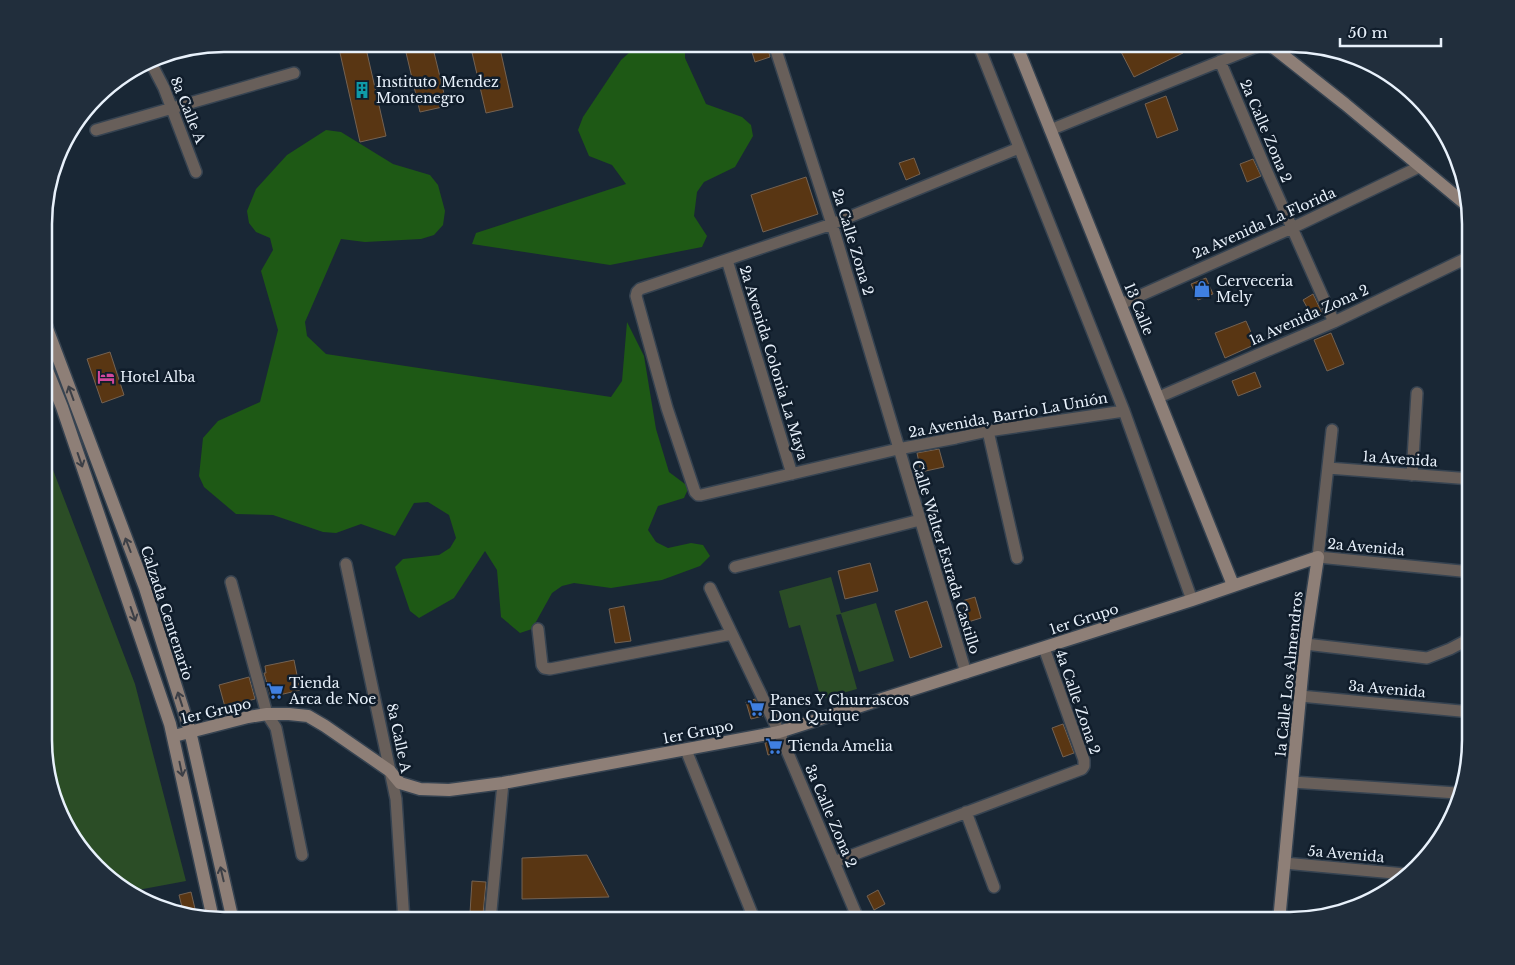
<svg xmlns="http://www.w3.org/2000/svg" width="1515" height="965" font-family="'Libre Baskerville',serif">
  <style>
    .green { fill: #2b4d26 }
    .forest { fill: #1e5915 }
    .building { fill: #593613; stroke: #746252 }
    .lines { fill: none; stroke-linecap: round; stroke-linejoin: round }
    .street-casing { stroke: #364351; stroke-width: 14 }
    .secondary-casing { stroke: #364351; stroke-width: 15 }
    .street { stroke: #685f5a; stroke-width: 11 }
    .secondary { stroke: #8e7f77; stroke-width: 12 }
    .oneway { stroke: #3c3f46 }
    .labels { text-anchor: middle; stroke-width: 5; stroke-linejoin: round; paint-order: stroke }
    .poi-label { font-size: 14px; fill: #e8f1fb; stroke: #101d2b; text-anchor: start }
    .street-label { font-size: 14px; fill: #e8f1fb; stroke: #101d2b }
    .rim { fill: none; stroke: #e8f1fb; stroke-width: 2.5 }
  </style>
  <rect width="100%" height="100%" fill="#192735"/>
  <path class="green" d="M45,449L135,684L186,881L127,892L124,891L74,841L45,764Z
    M831,577L841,613L876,603L894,661L859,672L841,614L836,615L857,689L821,699L800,625L789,628L779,591Z"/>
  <path class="forest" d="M639,44H686L685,45V58L706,104L742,117L751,125L753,136L735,167L704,182L697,192L694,216L707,236L702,247L610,265L472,244L476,233L626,184L612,165L589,156L578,130L583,117L621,60Z
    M326,130L341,132L393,164L430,175L438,185L445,211L443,225L434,235L421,239L365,242L341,239L305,322L307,336L326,354L611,397L622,381L627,322L644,356L656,429L669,472L689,487L684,498L658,506L648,530L656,542L668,548L691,543L703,545L710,556L700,566L662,580L611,588L574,583L562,586L552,593L532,629L520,633L501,617L497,570L485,551L454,598L419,618L410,611L395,567L403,559L439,555L450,548L456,538L449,515L428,502L414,503L395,536L361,524L336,533L323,532L273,515L236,514L204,487L199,476L203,438L218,421L260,402L278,330L261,271L273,250L270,238L256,232L249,223L247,211L256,189L287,155Z"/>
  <path class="building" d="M338,44H365L386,136L360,142Z
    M404,44H432L447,106L420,112Z
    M470,44H499L513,107L486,113Z
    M767,44L770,57L755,62L751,49Z
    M1117,44H1178L1183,53L1134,77Z
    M1166,96L1178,130L1157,138L1145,104Z
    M914,158L920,174L906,180L899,163Z
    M1253,159L1261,176L1247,182L1240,164Z
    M806,177L818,214L763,232L751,195Z
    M1206,278L1213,294L1198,300L1191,284Z
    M1313,294L1323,315L1314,320L1303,300Z
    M1246,321L1256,344L1225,358L1215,333Z
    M1331,333L1344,364L1327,371L1314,340Z
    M110,352L124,395L102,403L87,359Z
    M1255,372L1261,387L1238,396L1232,381Z
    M939,449L944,467L921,472L917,453Z
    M870,563L878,591L845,599L838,571Z
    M975,597L981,618L968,622L962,601Z
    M927,601L942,647L910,658L895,611Z
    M624,606L631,641L615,643L609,609Z
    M294,660L300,690L271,697L264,673H266L265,666Z
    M249,677L255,699L225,707L219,685Z
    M755,699L763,716L751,719L746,702Z
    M1063,724L1074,753L1063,757L1052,728Z
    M775,741L780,752L768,755L765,743Z
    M587,855L609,897L522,899V858Z
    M472,881L486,882L483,914L470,913Z
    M878,890L885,904L874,910L867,896Z
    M191,892L196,913L184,915L179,895Z"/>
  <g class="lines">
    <g class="street-casing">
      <path id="street" d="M774,44L832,224L966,673
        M978,44L1124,411L1192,600
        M150,61L164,88L196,172
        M1220,61L1264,165L1334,322
        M96,130L294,73
        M1050,130L1263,44
        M1019,148L832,224L640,289L637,292L636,296L667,408L695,492L698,495H701L898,449L956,438L988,431L1124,411
        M727,260L792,474
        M1121,304L1292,228L1419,167
        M1159,397L1334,322L1471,256
        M1332,430L1318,557L1471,572
        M988,431L1017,558
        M1328,468L1471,479
        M1412,475L1417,393
        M346,564L396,799L404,921
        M735,567L920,520
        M231,582L267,714L276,728L302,855
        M710,588L779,732L859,921
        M538,629L542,665L544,668L550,669L732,634
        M1305,644L1427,658L1450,649L1471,638
        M1300,696L1471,712
        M686,750L755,921
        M1292,782L1457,793
        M966,812L994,887
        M834,862L1082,769L1084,766V760L1044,648
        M1284,863L1405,874
        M490,921L503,783"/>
    </g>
    <g class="secondary-casing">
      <path id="secondary" d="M1016,44L1233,585
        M1269,44L1345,104L1470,208
        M45,323L145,588L190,731L233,921
        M45,365L62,407L170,724L213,919
        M174,736L248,717L267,714H289L308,716L325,726L390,771L400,783L420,789L449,790L503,783L779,732L1192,600L1318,557L1305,644L1279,921"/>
    </g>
    <use href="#street" class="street"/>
    <use href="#secondary" class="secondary"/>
  </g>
  <defs><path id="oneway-shaft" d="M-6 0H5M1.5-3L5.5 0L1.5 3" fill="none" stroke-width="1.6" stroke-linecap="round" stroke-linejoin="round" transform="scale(1.25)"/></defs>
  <g class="oneway">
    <use href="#oneway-shaft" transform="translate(71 393) rotate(-110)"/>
    <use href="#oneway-shaft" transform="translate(80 460) rotate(71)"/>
    <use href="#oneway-shaft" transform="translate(128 545) rotate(-111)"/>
    <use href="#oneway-shaft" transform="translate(133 614) rotate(71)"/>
    <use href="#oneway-shaft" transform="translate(180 699) rotate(-108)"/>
    <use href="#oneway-shaft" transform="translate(181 769) rotate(78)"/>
    <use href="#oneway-shaft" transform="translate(222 874) rotate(-103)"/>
  </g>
  <defs>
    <g id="building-bare" transform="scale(1.35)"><path d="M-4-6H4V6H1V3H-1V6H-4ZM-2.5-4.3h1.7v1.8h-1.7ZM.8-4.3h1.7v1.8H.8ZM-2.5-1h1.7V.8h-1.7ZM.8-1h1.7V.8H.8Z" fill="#0f9aa8" stroke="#101d2b" stroke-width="2.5" paint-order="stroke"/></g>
    <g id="shop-bare" transform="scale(1.35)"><path d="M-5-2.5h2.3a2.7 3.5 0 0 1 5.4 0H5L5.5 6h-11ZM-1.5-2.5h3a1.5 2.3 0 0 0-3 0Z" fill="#3f7fe0" stroke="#101d2b" stroke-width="2.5" paint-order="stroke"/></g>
    <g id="hotel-bare" transform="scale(1.35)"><path d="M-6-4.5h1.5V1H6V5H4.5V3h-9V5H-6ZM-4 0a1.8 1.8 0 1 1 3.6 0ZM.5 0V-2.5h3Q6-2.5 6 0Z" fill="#d1479c" stroke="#101d2b" stroke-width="2.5" paint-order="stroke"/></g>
    <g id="supermarket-bare" transform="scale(1.35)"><path d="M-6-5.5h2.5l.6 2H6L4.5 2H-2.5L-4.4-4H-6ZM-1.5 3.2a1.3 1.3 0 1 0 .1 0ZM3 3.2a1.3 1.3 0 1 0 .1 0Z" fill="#3f7fe0" stroke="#101d2b" stroke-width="2.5" paint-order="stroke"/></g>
  </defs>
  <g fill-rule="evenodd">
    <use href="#building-bare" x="362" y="90"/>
    <use href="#shop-bare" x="1202" y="289"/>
    <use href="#hotel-bare" x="106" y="377"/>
    <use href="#supermarket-bare" x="275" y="691"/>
    <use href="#supermarket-bare" x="756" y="708"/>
    <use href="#supermarket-bare" x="774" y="746"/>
  </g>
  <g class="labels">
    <g class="poi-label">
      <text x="376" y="87">Instituto Mendez<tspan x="376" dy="16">Montenegro</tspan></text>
      <text x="1216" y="286">Cerveceria<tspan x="1216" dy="16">Mely</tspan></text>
      <text x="120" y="382">Hotel Alba</text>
      <text x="289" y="688">Tienda<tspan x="289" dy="16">Arca de Noe</tspan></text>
      <text x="770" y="705">Panes Y Churrascos<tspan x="770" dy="16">Don Quique</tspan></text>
      <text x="788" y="751">Tienda Amelia</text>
    </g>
    <g class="street-label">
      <text transform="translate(188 110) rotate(68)" y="5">8a Calle A</text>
      <text transform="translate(1266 131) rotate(67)" y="5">2a Calle Zona 2</text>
      <text transform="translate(1264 223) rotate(-24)" y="5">2a Avenida La Florida</text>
      <text transform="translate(853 242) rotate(73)" y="5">2a Calle Zona 2</text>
      <text transform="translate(1139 309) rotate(68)" y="5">13 Calle</text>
      <text transform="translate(1309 315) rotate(-24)" y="5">1a Avenida Zona 2</text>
      <text transform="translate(774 363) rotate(73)" y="5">2a Avenida Colonia La Maya</text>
      <text transform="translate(1008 415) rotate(-10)" y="5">2a Avenida, Barrio La Unión</text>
      <text transform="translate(1400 459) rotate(4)" y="5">1a Avenida</text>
      <text transform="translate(1366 547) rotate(5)" y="5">2a Avenida</text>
      <text transform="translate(946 557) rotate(73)" y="5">Calle Walter Estrada Castillo</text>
      <text transform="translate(167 613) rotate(72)" y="5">Calzada Centenario</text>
      <text transform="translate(1084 619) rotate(-18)" y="5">1er Grupo</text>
      <text transform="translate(1289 674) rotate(-84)" y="5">1a Calle Los Almendros</text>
      <text transform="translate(1387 689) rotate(5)" y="5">3a Avenida</text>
      <text transform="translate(1078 702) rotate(71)" y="5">4a Calle Zona 2</text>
      <text transform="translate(216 711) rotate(-13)" y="5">1er Grupo</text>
      <text transform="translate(698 732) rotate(-11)" y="5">1er Grupo</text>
      <text transform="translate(399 738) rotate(78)" y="5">8a Calle A</text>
      <text transform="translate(831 816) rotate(67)" y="5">3a Calle Zona 2</text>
      <text transform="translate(1346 854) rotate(5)" y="5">5a Avenida</text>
    </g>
  </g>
  <path d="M0 0H1515V965H0ZM224 52H1290A172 172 0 0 1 1462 224V740A172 172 0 0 1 1290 912H224A172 172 0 0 1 52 740V224A172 172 0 0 1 224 52Z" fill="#212e3c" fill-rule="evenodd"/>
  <path class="rim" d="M224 52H1290A172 172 0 0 1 1462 224V740A172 172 0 0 1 1290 912H224A172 172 0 0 1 52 740V224A172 172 0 0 1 224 52Z"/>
  <path d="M1340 38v8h101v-8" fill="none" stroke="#e8f1fb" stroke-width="2.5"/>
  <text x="1348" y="38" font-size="15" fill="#e8f1fb" stroke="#101d2b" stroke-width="4" paint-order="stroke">50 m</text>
</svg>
